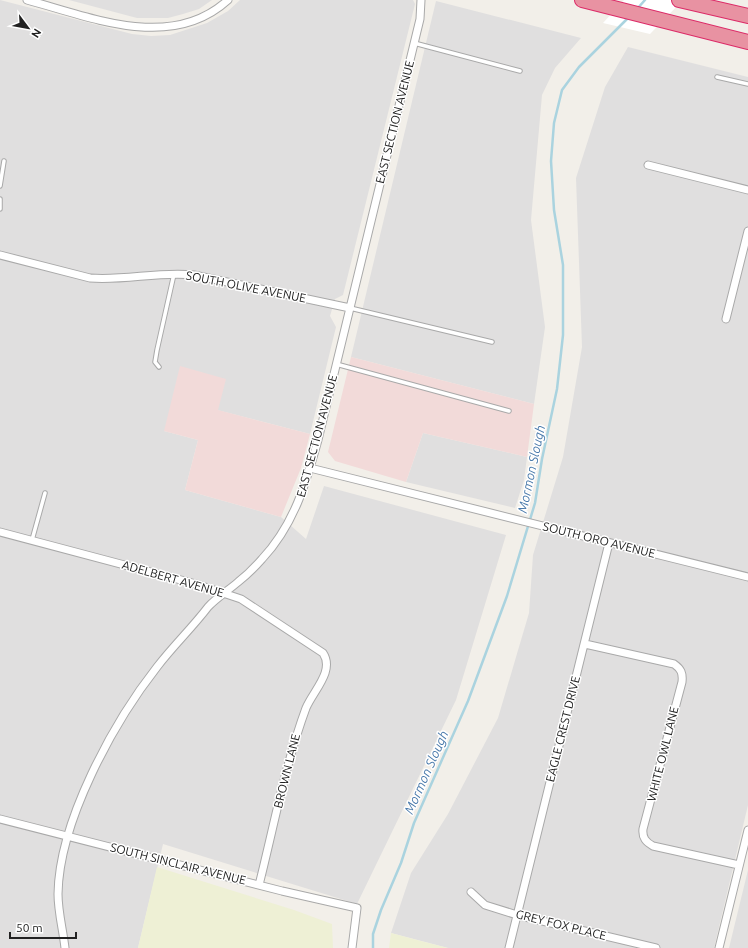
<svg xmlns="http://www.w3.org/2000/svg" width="748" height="948" font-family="Ubuntu,sans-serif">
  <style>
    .residential { fill: #e0dfdf }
    .commercial { fill: #f2dad9 }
    .farmland { fill: #eef0d5 }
    .pier { fill: #fff }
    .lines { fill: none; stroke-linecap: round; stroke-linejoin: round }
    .stream { stroke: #aad3df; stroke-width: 2.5 }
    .service-casing { stroke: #a9a9a9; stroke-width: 5.5 }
    .minor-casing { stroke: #a9a9a9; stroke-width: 9 }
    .motorway-casing { stroke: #dc2a67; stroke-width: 16 }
    .service { stroke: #fff; stroke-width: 3.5 }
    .minor { stroke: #fff; stroke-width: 7 }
    .motorway { stroke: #e892a2; stroke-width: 14 }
    .labels { text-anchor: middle; stroke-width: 3; stroke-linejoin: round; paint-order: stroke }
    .street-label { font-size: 12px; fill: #222; stroke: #fff }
    .water-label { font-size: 13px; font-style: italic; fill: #4a7aab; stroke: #fff }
  </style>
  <rect width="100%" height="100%" fill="#f2efe9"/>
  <path class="residential" d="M0,0L132,34L151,36L170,35L207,23L228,11L240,0H413L415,4L343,295L335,299L330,316L336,327L310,434L217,410L164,431L198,440L185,490L281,517L306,539L324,486L506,535L456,700L357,904L163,844L138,948H0Z
    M69,0H212L199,9L183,14L168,18H137Z
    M436,1L581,38L555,68L542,95L531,220L545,327L534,404L351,357Z
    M628,47L748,77V805L714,948H448L391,933L411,873L448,814L498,718L529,613L533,555L563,457L582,347L576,178L605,87Z
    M423,433L527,457L524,480L515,508L406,482Z
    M748,870V948H729Z"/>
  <path class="commercial" d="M351,357L534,404L527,457L423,433L406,482L335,461L328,452Z
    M180,366L226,379L218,410L310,434L301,468L281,517L185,490L198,440L164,431Z"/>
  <path class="farmland" d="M157,867L294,910L332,924L333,948H138Z
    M391,933L417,940L448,948H389Z"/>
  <path class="pier" d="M624,0H683L650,34L603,23Z"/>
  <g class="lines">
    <path class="stream" d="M637,9L645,0
      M373,948V934L381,910L401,863L414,823L468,701L507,596L535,503L542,459L557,389L563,335V265L554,210L551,161L554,123L562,90L579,67L629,17"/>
    <g class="service-casing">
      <path id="service" d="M414,43L520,71
        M717,77L748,84
        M0,186L4,161
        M0,199V209
        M350,308L492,342
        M336,364L509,411
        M159,367L155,362L157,350L174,274
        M32,540L45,493"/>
    </g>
    <g class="minor-casing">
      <path id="minor" d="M27,0C91,17 171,52 228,0
        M648,165L748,190
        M0,255L90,278C125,281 159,271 194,275L350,308
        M726,319L748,231
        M310,468L748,577
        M0,532L196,584L241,599L323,653C335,671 313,691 306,708C285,765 274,826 259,885
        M585,644L674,664C681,669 683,673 682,682L643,829C642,838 646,842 653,846L739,865
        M0,819L282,891L357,908L352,948
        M471,892L485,905L517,915L656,948
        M65,948C63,930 58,912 58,894C59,822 113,723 157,667C173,646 192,628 208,607C216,598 229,590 238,582C247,575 255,567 262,559C294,525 306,483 318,440L420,19L421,0
        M509,948L609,543
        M719,948L748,830"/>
    </g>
    <g class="motorway-casing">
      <path id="motorway" d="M582,0L748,42
        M679,0L748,16"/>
    </g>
    <use href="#service" class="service"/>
    <use href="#minor" class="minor"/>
    <use href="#motorway" class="motorway"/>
  </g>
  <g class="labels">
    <g class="street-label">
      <text transform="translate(395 122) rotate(-76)" y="4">EAST SECTION AVENUE</text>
      <text transform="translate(246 287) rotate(11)" y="4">SOUTH OLIVE AVENUE</text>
      <text transform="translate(317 436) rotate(-75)" y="4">EAST SECTION AVENUE</text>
      <text transform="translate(599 540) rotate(14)" y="4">SOUTH ORO AVENUE</text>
      <text transform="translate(173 579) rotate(16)" y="4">ADELBERT AVENUE</text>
      <text transform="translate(563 729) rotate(-76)" y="4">EAGLE CREST DRIVE</text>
      <text transform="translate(663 754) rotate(-76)" y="4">WHITE OWL LANE</text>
      <text transform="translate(287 771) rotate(-76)" y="4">BROWN LANE</text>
      <text transform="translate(178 864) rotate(14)" y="4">SOUTH SINCLAIR AVENUE</text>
      <text transform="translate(561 925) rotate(14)" y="4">GREY FOX PLACE</text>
    </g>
    <g class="water-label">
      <text transform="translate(531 469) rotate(-78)" y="5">Mormon Slough</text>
      <text transform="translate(426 772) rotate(-66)" y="5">Mormon Slough</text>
    </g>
  </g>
  <g transform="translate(28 28) rotate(122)" stroke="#ffffff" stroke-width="3" paint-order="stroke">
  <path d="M0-3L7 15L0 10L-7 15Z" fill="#222222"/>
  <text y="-6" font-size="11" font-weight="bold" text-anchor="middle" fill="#222222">N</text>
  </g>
  <path d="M10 932v6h66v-6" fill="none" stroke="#222222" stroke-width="2"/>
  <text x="16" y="932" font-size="12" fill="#222222" stroke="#ffffff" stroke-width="3" paint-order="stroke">50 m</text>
</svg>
